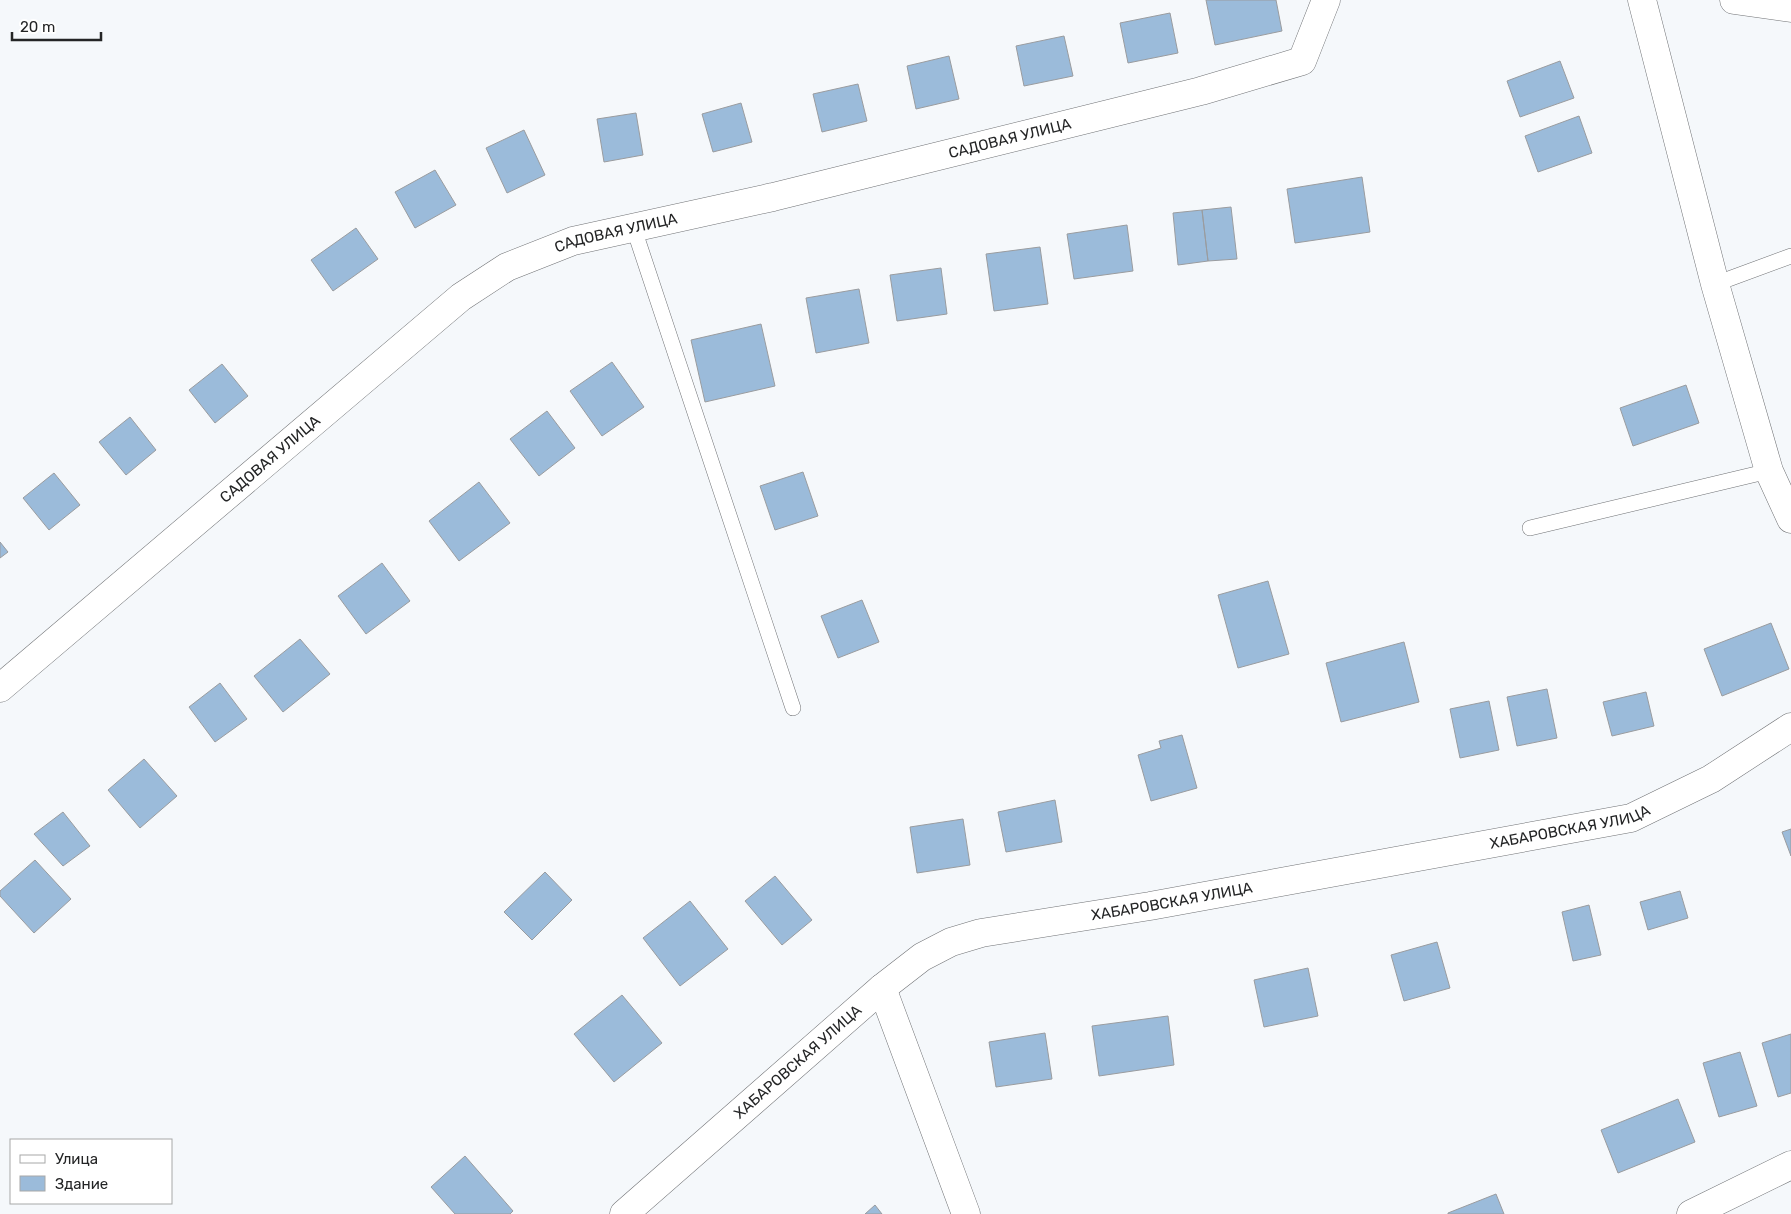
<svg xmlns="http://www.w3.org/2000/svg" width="1791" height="1214" font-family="Rubik,sans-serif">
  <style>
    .building { fill: #9bbbda; stroke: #9a9c9f }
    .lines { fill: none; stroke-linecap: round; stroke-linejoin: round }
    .service-casing { stroke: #707275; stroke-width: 16 }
    .minor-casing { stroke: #707275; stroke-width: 29 }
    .service { stroke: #fff; stroke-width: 15 }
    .minor { stroke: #fff; stroke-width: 28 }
    .labels { text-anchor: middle; stroke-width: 4; stroke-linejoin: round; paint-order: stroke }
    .street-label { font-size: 15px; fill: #242526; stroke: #fff }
  </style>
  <rect width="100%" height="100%" fill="#f5f8fb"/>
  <path class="building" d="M1206,0H1276L1282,31L1215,45Z
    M1170,13L1178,53L1128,63L1120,23Z
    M1064,36L1073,76L1024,86L1016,46Z
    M949,56L959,99L916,109L907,66Z
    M1560,61L1574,98L1520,117L1507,81Z
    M858,84L867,121L822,132L813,94Z
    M741,103L752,142L713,152L702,114Z
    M636,113L643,155L604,162L597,119Z
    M1579,116L1592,153L1538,172L1525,136Z
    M524,130L545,175L507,193L486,148Z
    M435,170L456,205L415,228L395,192Z
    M1362,177L1370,232L1295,243L1287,189Z
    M1231,207L1237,259L1208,261L1202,210Z
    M1202,210L1208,261L1178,265L1173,213Z
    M1127,225L1133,271L1074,279L1067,234Z
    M356,228L378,259L333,291L311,260Z
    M1040,247L1048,304L994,311L986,254Z
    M941,268L947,314L897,321L890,275Z
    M859,289L869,343L816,353L806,298Z
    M761,324L775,386L705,402L691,340Z
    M612,362L644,407L602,436L570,391Z
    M222,364L248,396L215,423L189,390Z
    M1686,385L1699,423L1633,446L1620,408Z
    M547,411L575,448L539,476L510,439Z
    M130,417L156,450L126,475L99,442Z
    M803,472L818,516L775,530L760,486Z
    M54,473L80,505L49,530L23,498Z
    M479,482L510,523L459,561L429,521Z
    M0,542L8,552L0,558Z
    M382,563L410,601L366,634L338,596Z
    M1268,581L1289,654L1238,668L1218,595Z
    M862,600L879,642L838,658L821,616Z
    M1771,623L1789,669L1722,696L1704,649Z
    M300,639L330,674L283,712L254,676Z
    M1404,642L1419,702L1341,722L1326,663Z
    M220,683L247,719L215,742L189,707Z
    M1547,689L1557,738L1517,746L1507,697Z
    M1646,692L1654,726L1612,736L1603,702Z
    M1489,701L1499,750L1460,758L1450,709Z
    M1182,735L1197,788L1151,801L1138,755L1161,748L1159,741Z
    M144,759L177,796L140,828L108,790Z
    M1055,800L1062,842L1006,852L998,812Z
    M63,812L90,846L63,866L34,834Z
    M963,819L970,865L917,873L910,827Z
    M1791,829V856L1782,832Z
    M35,860L71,899L34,933L0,896V891Z
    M545,872L572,900L532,940L504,912Z
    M775,876L812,920L782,945L745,901Z
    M1680,891L1688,918L1648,930L1640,902Z
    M690,901L728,949L680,986L643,938Z
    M1589,905L1601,955L1573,961L1562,912Z
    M1437,942L1450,988L1404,1001L1391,955Z
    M1308,968L1318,1016L1264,1027L1254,980Z
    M622,995L662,1043L614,1082L574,1034Z
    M1168,1016L1174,1065L1099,1076L1092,1026Z
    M1045,1033L1052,1079L996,1087L989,1042Z
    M1791,1034V1093L1778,1097L1762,1043Z
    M1740,1052L1757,1106L1719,1117L1703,1063Z
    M1678,1099L1695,1142L1618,1173L1601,1130Z
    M465,1156L513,1211L510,1214H455L431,1187Z
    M1496,1194L1504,1214H1448V1213Z
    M875,1205L882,1214H865Z"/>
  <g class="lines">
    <g class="service-casing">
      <path id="service" d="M633,226L793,708
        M1715,284L1791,256
        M1530,528L1769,471"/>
    </g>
    <g class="minor-casing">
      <g id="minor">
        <path d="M1642,0L1715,284L1769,471L1791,519"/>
        <path d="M1734,0L1791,8"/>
        <path id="s1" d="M0,688L461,297L507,267L573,241L773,197L1201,91L1302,61L1326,0"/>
        <path d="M882,988L966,1214"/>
        <path id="s2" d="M624,1214L882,988L922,957L951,942L981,933L1150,906L1631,818L1711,779L1791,727"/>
        <path d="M1691,1214L1791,1165"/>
      </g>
    </g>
    <use href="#service" class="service"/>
    <use href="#minor" class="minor"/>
  </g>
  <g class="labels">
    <g class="street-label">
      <text dy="5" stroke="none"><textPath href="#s1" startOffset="1179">САДОВАЯ УЛИЦА</textPath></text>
      <text dy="5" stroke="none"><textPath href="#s1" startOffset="774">САДОВАЯ УЛИЦА</textPath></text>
      <text dy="5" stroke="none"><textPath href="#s1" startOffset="354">САДОВАЯ УЛИЦА</textPath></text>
      <text dy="5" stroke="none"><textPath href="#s2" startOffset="1056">ХАБАРОВСКАЯ УЛИЦА</textPath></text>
      <text dy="5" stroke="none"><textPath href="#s2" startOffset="651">ХАБАРОВСКАЯ УЛИЦА</textPath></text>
      <text dy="5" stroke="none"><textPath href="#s2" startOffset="231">ХАБАРОВСКАЯ УЛИЦА</textPath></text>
    </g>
  </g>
  <rect x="10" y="1139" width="162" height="65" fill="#ffffff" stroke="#a7a8a8"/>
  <rect x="20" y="1155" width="25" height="8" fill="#ffffff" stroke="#a7a8a8"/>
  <text x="55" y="1164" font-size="15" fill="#242526">Улица</text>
  <rect x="20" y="1176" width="25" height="15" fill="#9bbbda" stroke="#a7a8a8"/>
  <text x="55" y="1189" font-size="15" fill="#242526">Здание</text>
  <path d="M12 32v8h89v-8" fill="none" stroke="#242526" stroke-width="2.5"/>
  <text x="20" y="32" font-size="15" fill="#242526" stroke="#ffffff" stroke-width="4" paint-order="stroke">20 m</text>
</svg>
